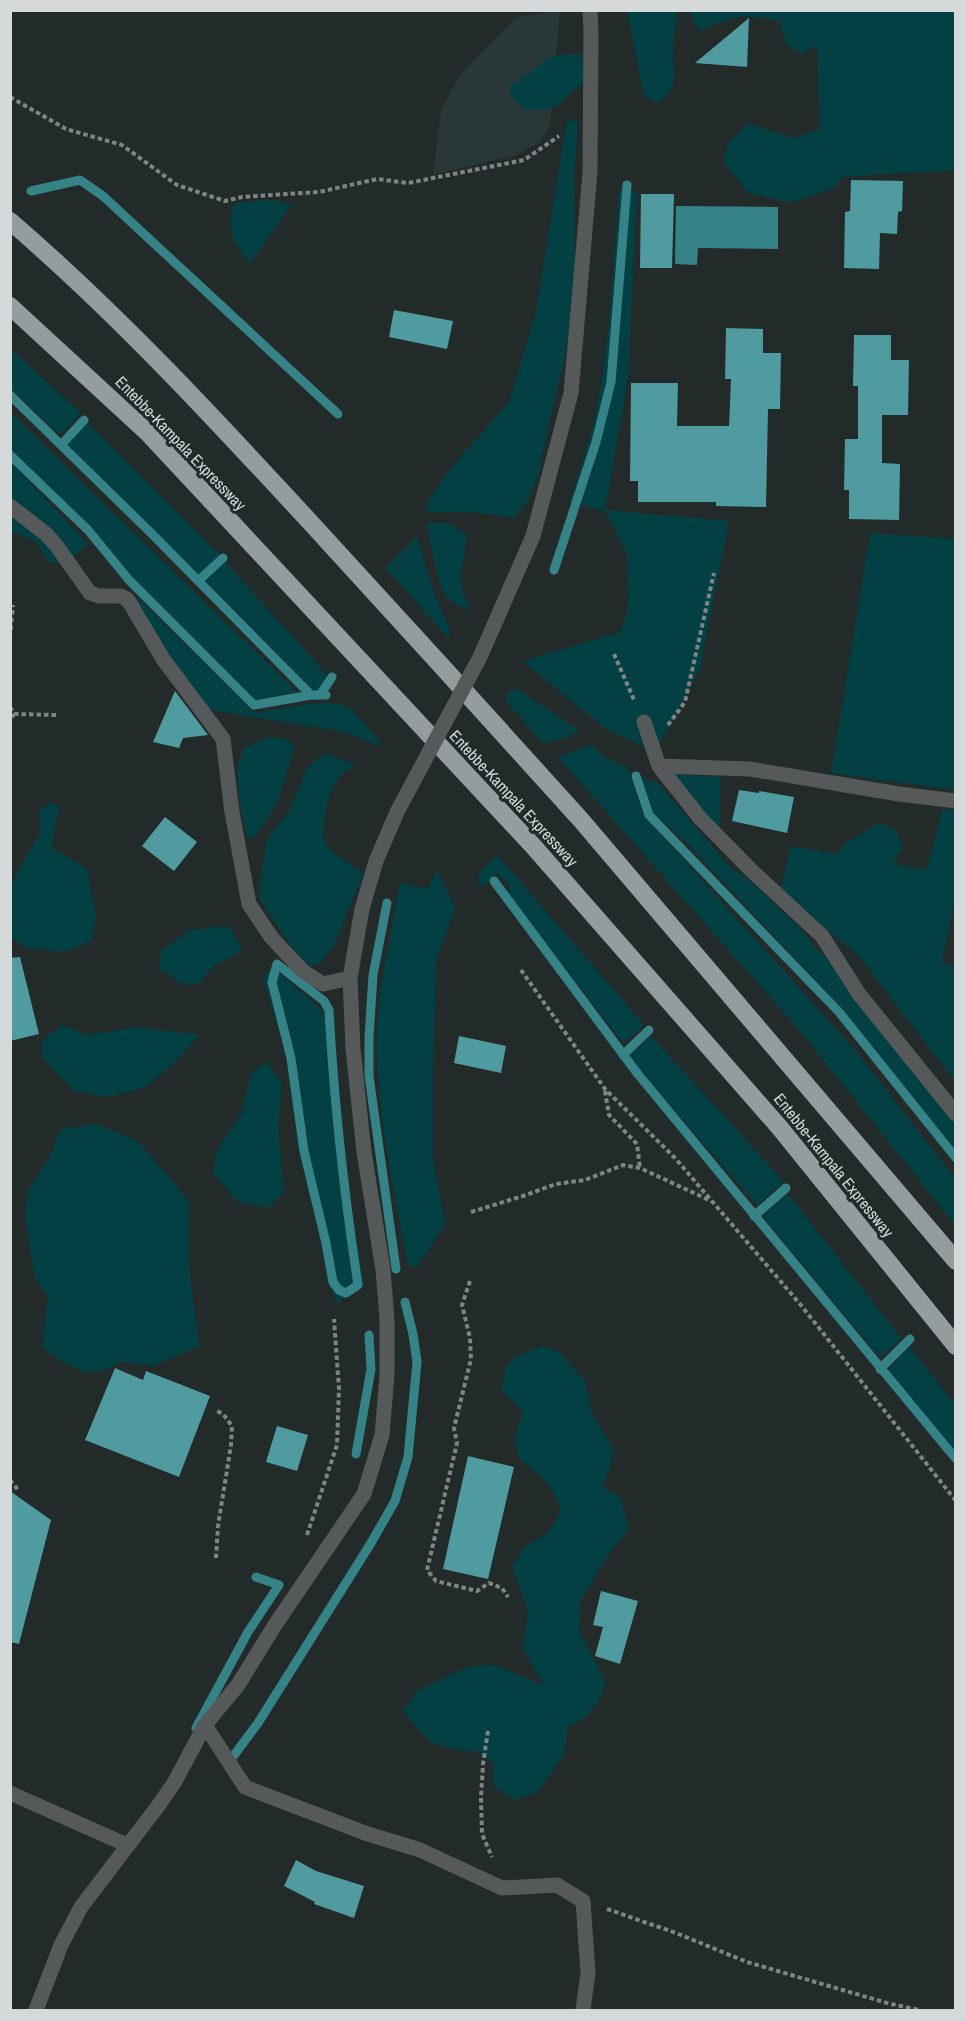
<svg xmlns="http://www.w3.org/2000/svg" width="966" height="2021" font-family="'Archivo Narrow',sans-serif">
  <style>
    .built { fill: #293738 }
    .green { fill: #034043 }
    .water { fill: #368387 }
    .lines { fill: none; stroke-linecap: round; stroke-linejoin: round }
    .stream { stroke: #368387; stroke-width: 9 }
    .building { fill: #4f9b9f }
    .path { stroke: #7f8485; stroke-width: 4; stroke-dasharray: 4.5 3; stroke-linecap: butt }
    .minor { stroke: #565959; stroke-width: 15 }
    .highway { stroke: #959c9d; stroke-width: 18 }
    .minor-bridge { stroke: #565959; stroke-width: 15 }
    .labels { text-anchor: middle; stroke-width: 6; stroke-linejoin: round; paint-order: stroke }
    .street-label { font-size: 16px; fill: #d5d9da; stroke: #232a2a }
  </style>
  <rect width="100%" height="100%" fill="#232a2a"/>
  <path class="built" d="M560,11L550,125L540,142L516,155L433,175L441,111L460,75L517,17Z"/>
  <path class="green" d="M692,10L955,11V170L841,177L836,187L791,203L748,193L723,161L729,141L748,124L794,138L820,129L817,45L803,54L787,45L779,21C742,13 734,15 701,31L691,18Z
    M627,11H677C676,23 674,36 673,48C672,72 682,87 658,103L644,96Z
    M579,53L589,68L581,85L552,109L526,110L511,96L509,85L517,82L552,56Z
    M572,118L578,124L574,177L575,270L566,351L546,437L539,474L527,502L513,518L472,512H428L427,503L450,469L509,402L536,312L566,124Z
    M619,191H637L628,378L605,510L729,521L700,669L655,752L606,729L523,661L621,632L629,604L627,554L605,511L570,502L593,427L602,379L610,315Z
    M271,200L292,204L250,264C234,243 226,234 233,206L238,203Z
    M11,349L81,413L60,435L11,389Z
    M10,412L297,692L255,700L133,577L73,510L11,450Z
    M87,422L220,555L198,576L66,445Z
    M10,461L88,544L67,562H49L35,541L11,531Z
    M427,523H448L467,535L460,582L470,610C460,607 449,602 443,592C438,581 428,536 427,523Z
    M870,533L955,539V790L831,773Z
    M417,537L435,596L450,630L449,639L386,568Z
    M225,562L329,677L319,692L311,689L205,581Z
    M135,595L255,713C273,710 332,697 346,706C356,711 375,737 383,747L341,731L209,710C182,674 152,637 135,595Z
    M517,689L578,730V731L563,739L543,743L506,701L508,692Z
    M269,737L287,739L295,747L276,805L254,838L247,837C242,816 229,763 247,747C252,743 263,740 269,737Z
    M591,745L605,758L627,767L644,816L855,1050L955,1178V1225L800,1031L558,757Z
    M325,753L355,765C325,782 327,807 323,838C329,854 350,864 364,873L333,947L319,965H310L294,950L259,898L262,865L268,837L290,811L307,768Z
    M672,774L720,777V830Z
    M642,779L658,783L728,865L752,883L799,927L817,950L856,980L955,1117V1151L841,1008L684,840L653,813Z
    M50,802L60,807L56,820L52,848L87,869L96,917L92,941L65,952L25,947L11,938V885L40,833L39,812Z
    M942,810H955V899L942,962L955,966V1081L857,954L814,920L781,889L791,846L836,854L846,843L879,823L896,830L903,846L893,864L927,870Z
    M497,855L644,1025L623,1043L508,894L510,885L496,873L482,888L478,880L480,872Z
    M438,870L455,909L436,960L433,1078V1160L445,1224L417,1267H412L407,1262C395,1192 378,1121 377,1049C376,992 391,937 400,882L415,887L428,888Z
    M229,926L243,951L215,965L198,984L184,985L159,968L161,951L190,930Z
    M270,970L282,975L324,1012L329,1027L337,1135L364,1285L337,1303L327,1280L320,1237L298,1148L286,1055L263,977Z
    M62,1025L89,1035L138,1027L199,1035L174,1063L145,1087L110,1097L74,1091L43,1058L42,1041Z
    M651,1036L784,1182L757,1205L628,1057Z
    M267,1061L282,1085L278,1129L284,1191L269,1208L238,1202L213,1173L216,1152L241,1114L251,1074Z
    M96,1124L138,1141L188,1200L189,1268L199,1346L154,1366L120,1362C87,1383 69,1366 42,1347L48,1296L35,1278L25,1218L28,1191L51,1154L61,1129Z
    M788,1194L901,1338L880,1358L762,1216Z
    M541,1346L559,1352L585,1381L592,1414L613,1448L610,1469L602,1487L620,1497L629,1528L607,1557L580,1601L579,1631L606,1682C599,1702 589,1720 568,1726L564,1755L537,1792L514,1800L494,1786L493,1763L476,1751L459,1750L432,1743L403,1712L417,1691L469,1666L495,1665L544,1686L523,1648L528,1610L512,1567L524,1547L547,1534L561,1512C555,1488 540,1474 520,1460L514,1439L523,1412L501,1390L506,1366L516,1357Z
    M909,1347L955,1404V1453L887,1371Z"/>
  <path class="water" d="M676,206L778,207V249L698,248L697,265L675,264Z"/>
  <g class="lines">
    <path class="stream" d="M31,191L80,180L103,196L338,414
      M10,395L152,534L311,695
      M61,445L84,420
      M10,455L88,530L129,580L254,705L311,695H326
      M554,570L596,442L611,382L627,185
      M198,581L223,558
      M320,695L332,677
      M636,776L649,815L839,1012L956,1158
      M494,881L637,1073L956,1459
      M387,903L373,975L369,1038V1076L396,1269
      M277,964L324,1001L329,1010C334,1102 344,1193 358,1285L346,1293L339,1290L333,1282L326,1243L304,1151L291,1058L272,982Z
      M623,1055L649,1030
      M754,1216L786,1188
      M880,1369L910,1339
      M356,1454L371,1369L369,1335
      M196,1728L248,1632L279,1585L256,1577
      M232,1758L258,1723L371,1543L395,1501L408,1457L417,1362L413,1334L405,1302"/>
  </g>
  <path class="building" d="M749,18L747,67L695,63Z
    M851,180L903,181L902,211L898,212L897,234L880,233L879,269L844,268L845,212L850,211Z
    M641,194H674L672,268H640Z
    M394,310L453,321L447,349L389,337Z
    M726,328L763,329V353H781L780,409H768L766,507L716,506V502H638V481H630L631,383H678L677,426H729L731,379H725Z
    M854,335H891V360H909L908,415H882V463L900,464L899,520L849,519V490H844L845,439H858V386H853Z
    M175,691L208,735L183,738L179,748L153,742Z
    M739,790L759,793V791L794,797L787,833L732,821Z
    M165,817L197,842L174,871L142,846Z
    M20,957L39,1034L10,1041V958Z
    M459,1036L506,1046L501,1073L454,1063Z
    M115,1368L143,1380L146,1371L210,1396L179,1477L85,1440Z
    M277,1426L308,1435L297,1471L266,1462Z
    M468,1456L514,1467L488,1579L443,1569Z
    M10,1491L51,1520L19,1644L10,1642Z
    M601,1591L638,1601L620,1664L595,1656L603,1627L593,1625Z
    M296,1860L316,1871L364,1886L354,1918L314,1904L315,1902L284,1886Z"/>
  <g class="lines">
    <path class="path" d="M10,97L66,129L122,145L177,185L225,201L242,197L319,192L377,179L408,183L524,160L559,136
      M10,637L13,605
      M614,654L635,702
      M10,707L14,714L10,721
      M14,714L56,715
      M668,725L685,702L714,573
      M521,970L605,1089L675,1158L800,1304L956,1501
      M605,1091L609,1115L637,1144L640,1168
      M471,1212L523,1196L556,1184L585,1180L623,1165L640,1168L709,1200
      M470,1281L462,1305L470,1338L471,1359L454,1428L457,1443L427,1570L436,1581L477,1591L489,1583L502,1588L508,1597
      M10,1480L18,1490
      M307,1535L337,1445L339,1389L334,1319
      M216,1558L218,1526L231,1445L232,1426L223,1414L217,1411
      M488,1731L483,1764L481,1798L482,1834L492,1857
      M607,1909L676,1933L747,1962L887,2003L919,2010"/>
    <path class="minor" d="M10,506L46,534L56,545L90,593L99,596H121L128,600L163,659L223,739L232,812L249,904L271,937L283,950L304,972L323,984L350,978
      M533,536L571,393L590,172L591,32L590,10
      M644,722L659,766L700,818L752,871L822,936L859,994L956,1114
      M659,766L750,769L899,794L956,801
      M205,1725L245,1787L365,1833L420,1850L502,1888L557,1885L583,1901L588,1973L583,2010
      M10,1793L127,1845
      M36,2010L61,1945L81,1907L158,1806L174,1783L205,1725L238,1685L275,1625L364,1494L382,1435L387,1375V1319L383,1270L364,1152L353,1049L350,978L362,909L376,861"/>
    <path class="highway" d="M10,221C118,314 214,418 310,522C401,621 491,720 581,820L956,1261
      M10,306L149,434L534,847L780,1128L956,1346"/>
    <path class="minor-bridge" d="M376,861L397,812L480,657L533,536"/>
  </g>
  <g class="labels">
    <g class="street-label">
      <text transform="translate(181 443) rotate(46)" y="6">Entebbe-Kampala Expressway</text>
      <text transform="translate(514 798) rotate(47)" y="6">Entebbe-Kampala Expressway</text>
      <text transform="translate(834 1165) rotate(51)" y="6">Entebbe-Kampala Expressway</text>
    </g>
  </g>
  <rect width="966" height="2021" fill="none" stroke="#d5d9da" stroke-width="24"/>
</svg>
